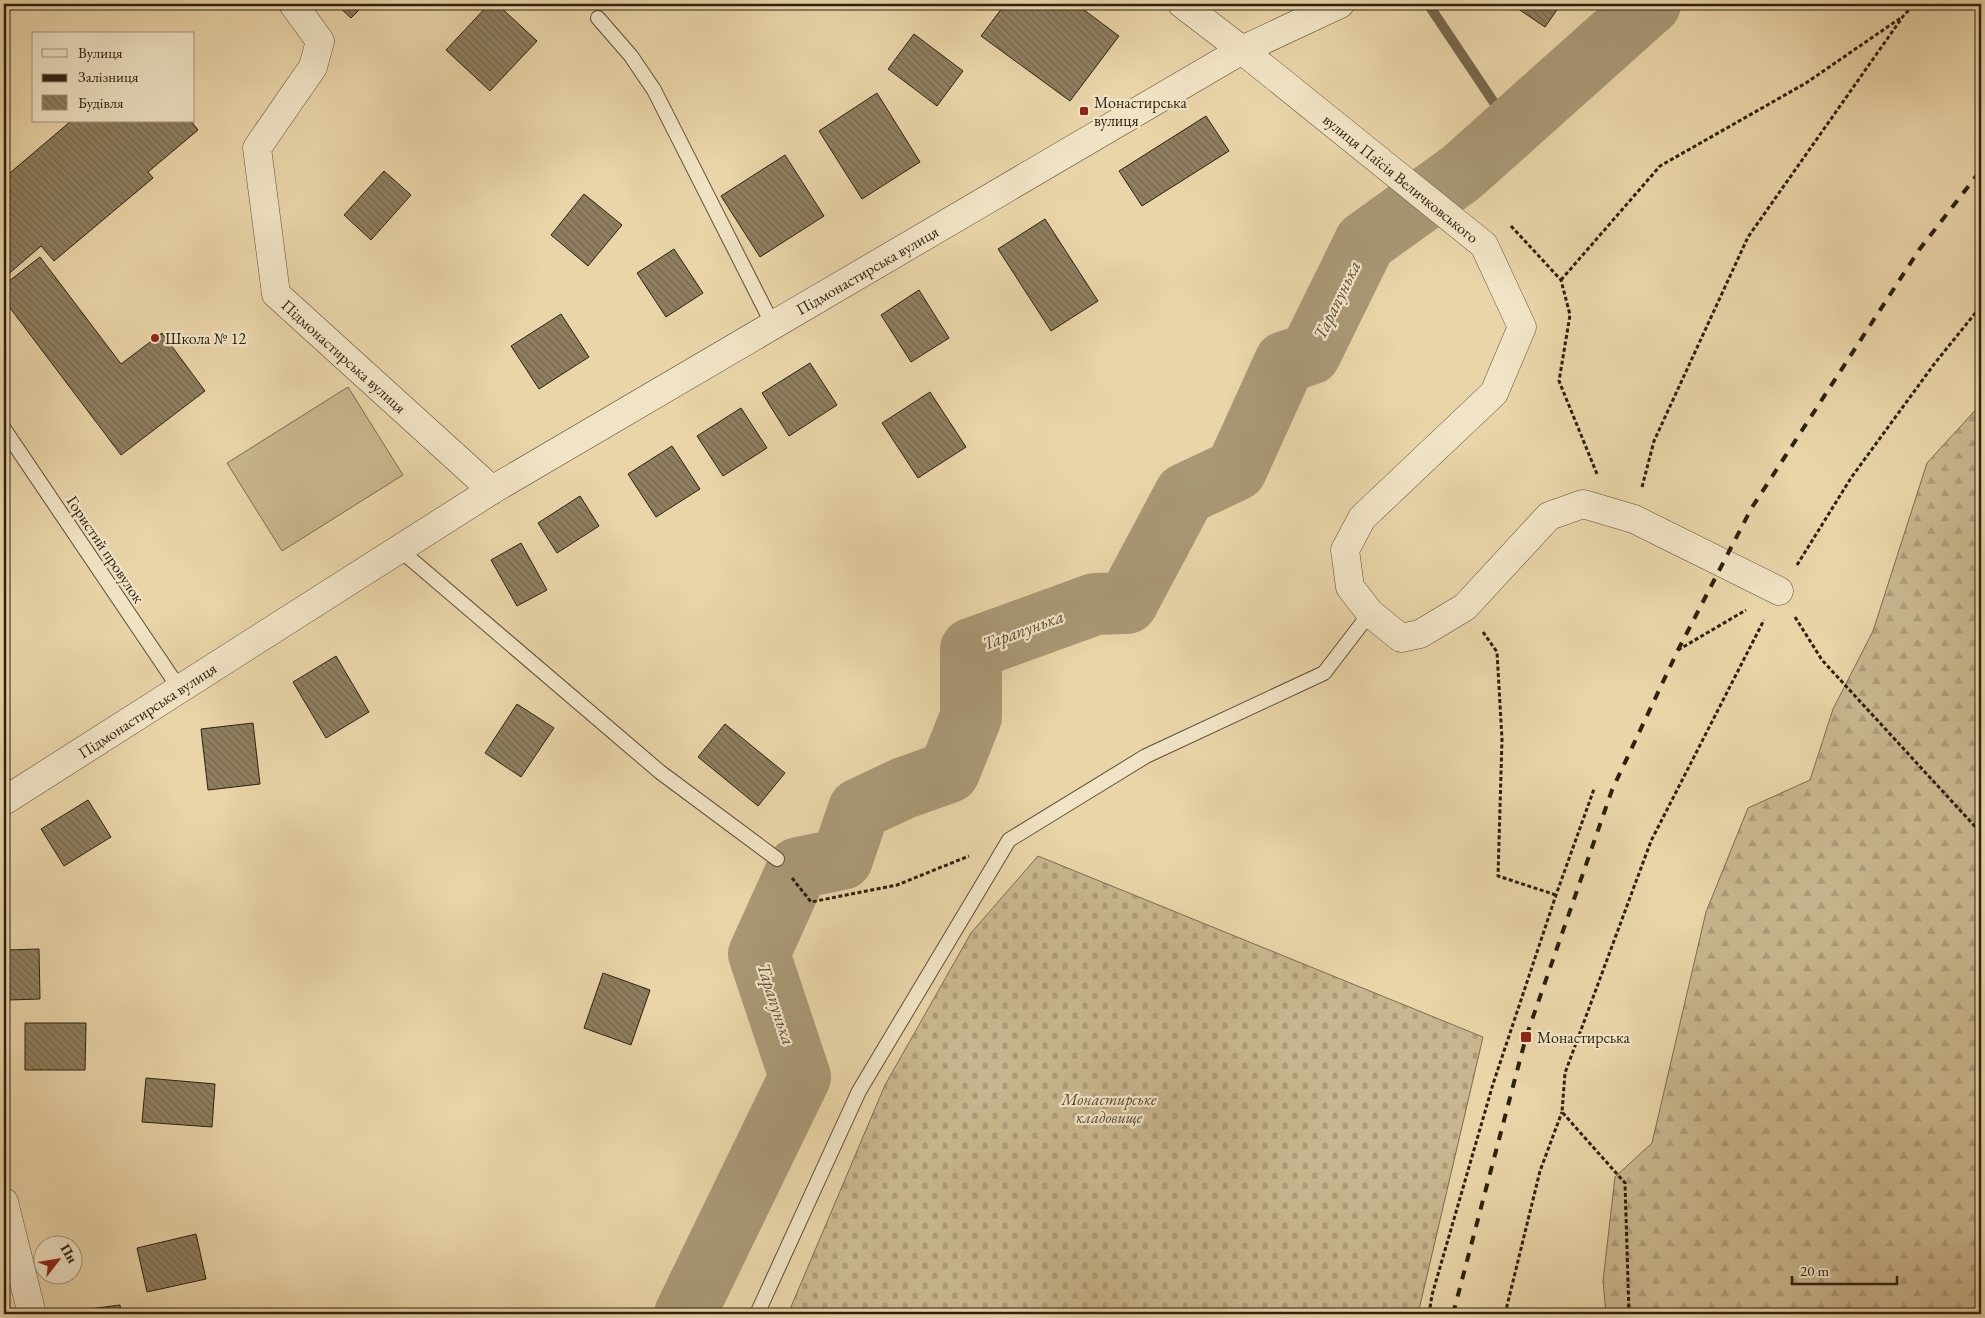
<svg xmlns="http://www.w3.org/2000/svg" width="1985" height="1318" font-family="'EB Garamond',serif">
  <style>
    .forest { fill: url(#forest-firs); stroke: #7b6c50 }
    .cemetery { fill: url(#cemetery-stones); stroke: #7b6c50 }
    .pitch { fill: #c9b68e; stroke: #7b6c50 }
    .lines { fill: none; stroke-linecap: round; stroke-linejoin: round }
    .stream { stroke: #77684d; stroke-width: 10 }
    .river { stroke: #a99875; stroke-width: 62 }
    .building { fill: url(#building-back-hatch); stroke: #2d2111 }
    .service-casing { stroke: #5c4e37; stroke-width: 16 }
    .minor-casing { stroke: #5c4e37; stroke-width: 29 }
    .tertiary-casing { stroke: #5c4e37; stroke-width: 29 }
    .path { stroke: #2d2111; stroke-width: 3; stroke-dasharray: 4 2.5; stroke-linecap: butt }
    .service { stroke: #f1e4c6; stroke-width: 14 }
    .minor { stroke: #f1e4c6; stroke-width: 28 }
    .tertiary { stroke: #f1e4c6; stroke-width: 28 }
    .rail { stroke: #2d2111; stroke-width: 4; stroke-dasharray: 9 9; stroke-linecap: butt }
    .poi-dot { fill: #8f2418; stroke: #f1e4c6; stroke-width: 2 }
    .labels { text-anchor: middle; stroke-width: 4.5; stroke-linejoin: round; paint-order: stroke }
    .poi-label { font-size: 16px; fill: #2d2111; stroke: #f1e4c6; text-anchor: start }
    .street-label { font-size: 16px; fill: #2d2111; stroke: #f1e4c6 }
    .park-label { font-size: 16px; font-style: italic; fill: #544630; stroke: #f1e4c6 }
    .water-label { font-size: 18px; font-style: italic; fill: #584b34; stroke: #f1e4c6 }
  </style>
  <defs>
    <pattern id="forest-firs" width="22" height="20" patternUnits="userSpaceOnUse" patternTransform="scale(1.25)"><rect width="22" height="20" fill="#c9b68e"/><path d="M5 1l3.5 6h-7zM16 11l3.5 6h-7z" fill="#ad9c79"/></pattern>
    <pattern id="cemetery-stones" width="16" height="16" patternUnits="userSpaceOnUse" patternTransform="scale(1.25)"><rect width="16" height="16" fill="#c9b68e"/><path d="M2 7V4a2 2 0 0 1 4 0v3zM10 15v-3a2 2 0 0 1 4 0v3z" fill="#ad9c79"/></pattern>
    <pattern id="building-back-hatch" width="6" height="6" patternUnits="userSpaceOnUse" patternTransform="scale(1.25)"><rect width="6" height="6" fill="#8f7f60"/><path d="M-1 5l2 2M0 0l6 6M5-1l2 2" fill="none" stroke="#75684e"/></pattern>
  </defs>
  <rect width="100%" height="100%" fill="#e9d5a8"/>
  <filter id="stains"><feTurbulence type="fractalNoise" baseFrequency=".004" numOctaves="4"/><feColorMatrix values="0 0 0 0 .2 0 0 0 0 .09 0 0 0 0 .02 0 0 0 .5 -.17"/></filter>
  <radialGradient id="worn" r=".72"><stop offset=".6" stop-color="#630" stop-opacity="0"/><stop offset="1" stop-color="#630" stop-opacity=".3"/></radialGradient>
  <path class="forest" d="M1981,404V1314H1606L1603,1281L1615,1177L1652,1143L1706,912L1748,808L1810,780L1833,709L1873,631L1927,463Z"/>
  <path class="cemetery" d="M1038,856L1483,1037L1418,1314H788L885,1085L971,933Z"/>
  <path class="pitch" d="M348,387L403,475L282,551L227,463Z"/>
  <g class="lines">
    <path class="stream" d="M1428,4L1511,128"/>
    <path class="river" d="M685,1314L800,1077L759,954L798,868L842,859L859,809L904,788L949,772L971,717V649L1095,604L1127,603L1185,494L1236,470L1285,362L1310,354L1365,242L1461,173L1650,4"/>
  </g>
  <path class="building" d="M336,4H365L351,18Z
    M489,4H497L537,41L490,91L446,50Z
    M1005,4H1076L1119,36L1070,101L981,36Z
    M1511,4H1561L1545,27Z
    M914,34L963,71L937,106L888,69Z
    M877,93L920,162L862,199L819,131Z
    M1206,116L1229,151L1142,206L1119,171Z
    M71,121H191L198,130L148,172L153,178L54,261L41,246L5,277L4,178Z
    M785,155L824,216L760,257L721,196Z
    M384,171L411,195L371,240L344,215Z
    M584,194L622,225L588,266L551,235Z
    M1045,219L1098,301L1051,331L998,249Z
    M674,249L703,293L666,317L637,273Z
    M40,257L121,364L162,333L205,391L121,455L4,300V285Z
    M919,290L949,338L911,362L881,315Z
    M561,314L589,357L539,389L511,346Z
    M810,363L837,405L789,436L762,393Z
    M930,392L966,447L918,478L882,423Z
    M741,408L767,448L723,476L697,436Z
    M672,446L700,489L656,517L628,474Z
    M580,496L599,526L557,553L538,523Z
    M521,543L547,590L517,606L491,560Z
    M336,656L369,712L326,738L293,682Z
    M517,704L554,728L521,777L485,753Z
    M253,723L260,784L208,790L201,729Z
    M725,724L785,773L758,806L698,757Z
    M88,800L111,837L64,866L41,829Z
    M39,949L40,999L9,1000L8,950Z
    M603,973L650,990L631,1045L584,1028Z
    M25,1023H86L85,1070H25Z
    M146,1078L215,1084L212,1127L142,1122Z
    M196,1234L206,1279L147,1292L137,1248Z
    M120,1305L121,1314H81V1310Z"/>
  <g class="lines">
    <g class="service-casing">
      <path id="service" d="M598,18L631,56L654,90L773,325
        M4,429L179,688
        M399,549L660,772L777,859
        M757,1314L859,1091L1009,840L1146,756L1324,673L1370,613"/>
    </g>
    <g class="minor-casing">
      <path id="minor" d="M293,4L320,41L313,67L257,148L276,294L492,490
        M1242,50L1484,245L1522,327L1494,393L1362,518L1345,550L1350,587L1370,613L1401,638L1420,634L1465,607L1549,516L1583,504L1634,519L1779,591
        M4,1202L32,1314"/>
    </g>
    <g class="tertiary-casing">
      <path id="tertiary" d="M1182,4L1242,50
        M4,801L492,490L1242,50L1340,4"/>
    </g>
    <path class="path" d="M1511,226L1561,280L1570,315L1559,381L1597,474
      M1561,280L1660,166L1806,83L1902,17
      M1642,487L1654,441L1748,237L1904,15L1915,4
      M1797,565L1851,478L1935,363L1981,306
      M1795,617L1822,660L1981,833
      M1483,632L1497,652L1502,739L1498,876L1556,895
      M1678,650L1746,610
      M792,878L811,902L897,885L969,856
      M1429,1314L1432,1295L1493,1084L1556,895L1594,789
      M1505,1314L1540,1171L1562,1112
      M1629,1314L1625,1183L1562,1112L1565,1073L1651,841L1764,620"/>
    <use href="#service" class="service"/>
    <use href="#minor" class="minor"/>
    <use href="#tertiary" class="tertiary"/>
    <path class="rail" d="M1453,1314L1526,1037L1612,790L1678,650L1751,509L1919,250L1981,170"/>
  </g>
  <g class="poi-dot">
    <rect x="1079" y="106" width="10" height="10" rx="2.5"/>
    <circle cx="155" cy="338" r="5"/>
    <rect x="1520" y="1031" width="12" height="12" rx="2.5"/>
  </g>
  <g class="labels">
    <g class="poi-label">
      <text x="1094" y="108">Монастирська<tspan x="1094" dy="18">вулиця</tspan></text>
      <text x="165" y="344">Школа № 12</text>
      <text x="1537" y="1043">Монастирська</text>
    </g>
    <g class="street-label">
      <text transform="translate(1401 178) rotate(39)" y="6">вулиця Паїсія Величковського</text>
      <text transform="translate(867 270) rotate(-30)" y="6">Підмонастирська вулиця</text>
      <text transform="translate(344 356) rotate(42)" y="6">Підмонастирська вулиця</text>
      <text transform="translate(106 549) rotate(56)" y="6">Гористий провулок</text>
      <text transform="translate(147 710) rotate(-33)" y="6">Підмонастирська вулиця</text>
    </g>
    <g class="park-label">
      <text x="1109" y="1105">Монастирське<tspan x="1109" dy="18">кладовище</tspan></text>
    </g>
    <g class="water-label">
      <text transform="translate(1337 300) rotate(-64)" y="6">Тарапунька</text>
      <text transform="translate(1023 630) rotate(-20)" y="6">Тарапунька</text>
      <text transform="translate(776 1004) rotate(72)" y="6">Тарапунька</text>
    </g>
  </g>
  <rect width="1985" height="1318" fill="none" stroke="#e9d5a8" stroke-width="20"/>
  <rect x="5" y="5" width="1975" height="1308" fill="none" stroke="#2d2111" stroke-width="2.5"/>
  <rect x="10" y="10" width="1965" height="1298" fill="none" stroke="#2d2111"/>
  <rect x="32" y="32" width="162" height="90" fill="#f1e4c6" stroke="#a3967e"/>
  <rect x="42" y="49" width="25" height="8" fill="#f1e4c6" stroke="#a3967e"/>
  <text x="78" y="58" font-size="15" fill="#2d2111">Вулиця</text>
  <rect x="42" y="74" width="25" height="8" fill="#2d2111" stroke="#a3967e"/>
  <text x="78" y="82" font-size="15" fill="#2d2111">Залізниця</text>
  <rect x="42" y="95" width="25" height="15" fill="url(#building-back-hatch)" stroke="#a3967e"/>
  <text x="78" y="108" font-size="15" fill="#2d2111">Будівля</text>
  <g transform="translate(58 1260) rotate(59)"><circle r="24" fill="#f1e4c6" stroke="#a3967e"/>
  <path d="M0-4L9 19L0 12L-9 19Z" fill="#8f2418"/>
  <text y="-8" font-size="14" font-weight="bold" text-anchor="middle" fill="#2d2111">Пн</text>
  </g>
  <path d="M1792 1276v8h105v-8" fill="none" stroke="#2d2111" stroke-width="2.5"/>
  <text x="1800" y="1276" font-size="15" fill="#2d2111" stroke="#f1e4c6" stroke-width="4" paint-order="stroke">20 m</text>
  <rect width="100%" height="100%" filter="url(#stains)"/>
  <rect width="100%" height="100%" fill="url(#worn)"/>
</svg>
